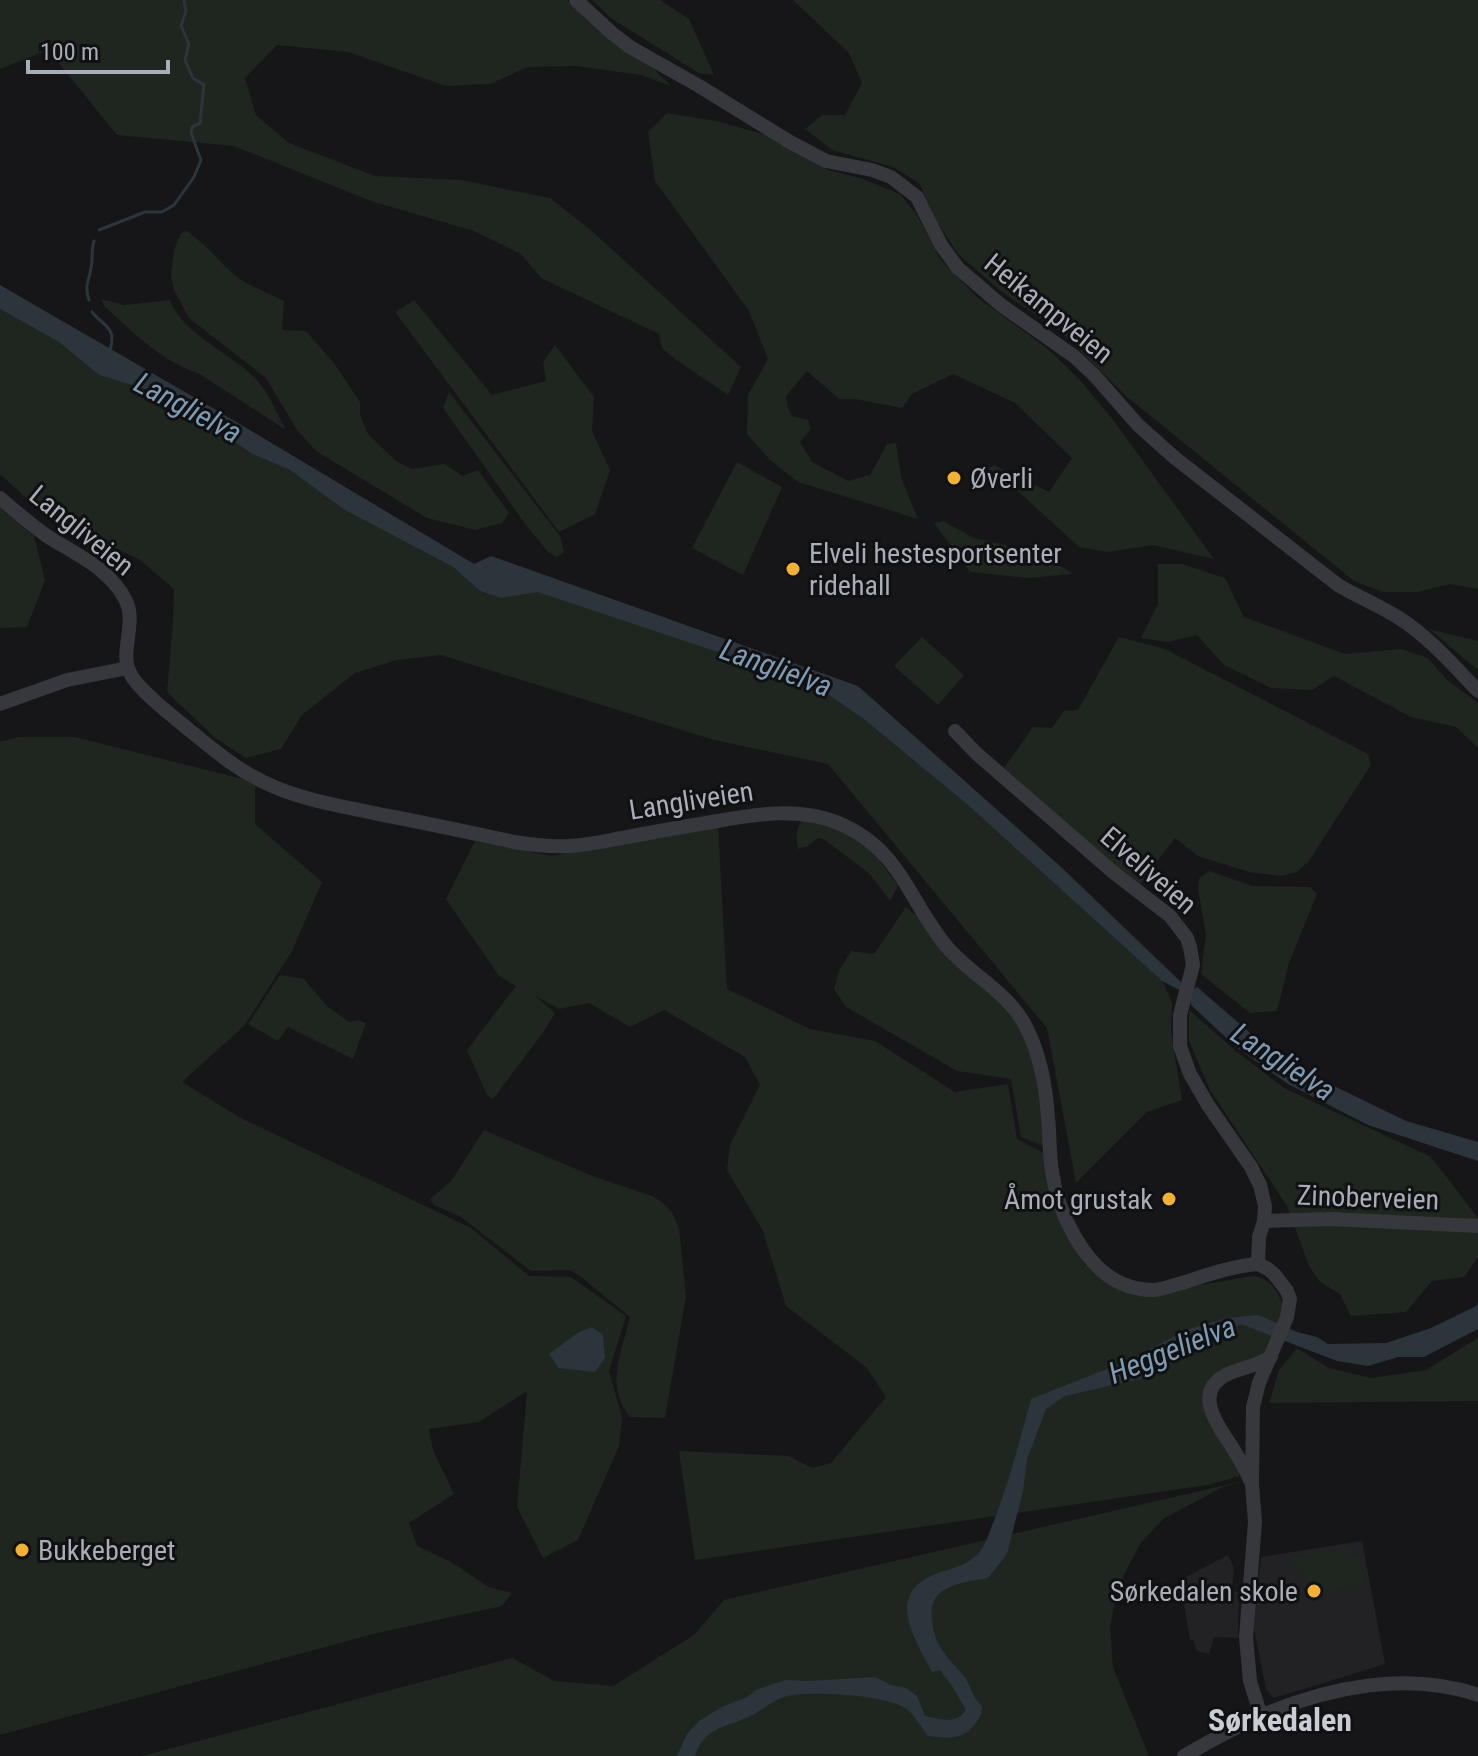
<svg xmlns="http://www.w3.org/2000/svg" width="1478" height="1756" viewBox="0 0 1478 1756" font-family="'Roboto Condensed',sans-serif">
	<style>
		.built { fill: #222225 }
		.green { fill: #1e261f }
		.water { fill: #2c353c }
		.lines { fill: none; stroke-linecap: round; stroke-linejoin: round }
		.stream { stroke: #2c353c; stroke-width: 3 }
		.minor { stroke: #37383d; stroke-width: 14 }
		.poi-dot { fill: #f2b134; stroke: #111113; stroke-width: 3 }
		.labels { text-anchor: middle; stroke-width: 6; stroke-linejoin: round; paint-order: stroke }
		.street-label { font-size: 28px; fill: #a8adb8; stroke: #111113 }
		.poi-label { font-size: 28px; fill: #a8adb8; stroke: #111113; text-anchor: start }
		.water-label { font-size: 30px; font-style: italic; fill: #7f9bb3; stroke: #111113 }
		.quarter-label { font-size: 32px; font-weight: bold; fill: #c9ccd4; stroke: #111113 }
	</style>
	<rect width="100%" height="100%" fill="#161618"/>
	<!-- built -->
	<g class="built">
		<path d="M1362,1541L1385,1664L1274,1698L1266,1689L1253,1624L1261,1557Z"/>
		<path d="M1228,1555L1234,1568L1232,1591L1239,1592L1238,1638L1214,1637L1209,1654L1197,1651L1193,1640H1190L1180,1580Z"/>
	</g>
	<!-- green -->
	<g class="green">
		<path d="M0,0H567L652,67L671,86L641,75L576,66L528,67L490,84L446,86L348,52L277,45L245,78L256,115L289,143L375,176L461,180L550,198L593,232L741,367L728,395L675,359L662,348L659,334L541,278L521,254L474,231L371,201L234,146L117,135L48,50L0,69Z"/>
		<path d="M592,0H660L689,19L714,75L699,73L612,19Z"/>
		<path d="M793,0H1478V589L1450,584L1417,592H1383L1354,581L1126,396L1060,331L1002,292L958,254L936,220L919,183L893,167L832,150L805,129L822,115H845L862,83L849,53Z"/>
		<path d="M667,113L716,121L770,136L828,170L860,178L900,194L917,215L941,260L977,297L1048,349L1079,379L1114,421L1214,559L1153,545L1108,552L1079,547L1020,493L987,470L994,465L1049,492L1072,458L1015,403L953,374L912,394L902,408L855,399H839L807,371L786,396L788,408L792,416L808,420L811,429L800,442L812,462L848,481L870,475L887,444L896,443L901,477L918,519L798,482L770,460L747,434L748,395L768,359L749,311L655,181L648,132Z"/>
		<path d="M186,231C206,243 219,263 238,278C252,287 269,293 284,301L282,330L306,331L334,363L360,402V415L368,434L396,461L412,469L444,464L463,476L478,470L509,513L502,523L475,530L427,518L316,451L297,430L266,378L189,318L174,290L171,276L174,250L181,233Z"/>
		<path d="M101,299L124,305L170,300C182,333 228,352 253,376C268,390 276,412 286,430L198,373C162,362 133,332 105,307Z"/>
		<path d="M414,300L492,395L546,381L543,362L555,345L594,397L592,431L610,470L595,514L559,532L395,312Z"/>
		<path d="M0,309L59,342L99,375L171,397L252,454L290,470L343,509L453,567L480,591L501,598L538,591L813,684L865,720L969,806L1162,981L1172,1002L1171,1032L1182,1100L1147,1112L1076,1183L1047,1028L828,764L714,740L441,655L397,660L355,673L302,715L281,749L246,758L214,737L167,692L173,622L174,589L139,559L49,519L0,474Z"/>
		<path d="M449,392L560,536L564,552L557,557L548,552L528,528L443,408Z"/>
		<path d="M737,462L782,487L743,575L692,548Z"/>
		<path d="M0,508L34,536L45,580L27,627L0,628Z"/>
		<path d="M943,521L974,538L1040,553L1073,574L1028,578L970,572L934,523Z"/>
		<path d="M1158,564H1182L1225,578L1244,617L1345,654L1401,649L1428,658L1446,679L1478,703V748L1456,727L1411,717L1334,676L1312,690L1271,688L1224,665L1197,635L1168,642L1141,638L1158,604Z"/>
		<path d="M1429,629L1478,641V670L1472,665Z"/>
		<path d="M922,637L964,675L938,705L894,666Z"/>
		<path d="M1119,637L1165,649L1368,754L1371,765L1309,861L1297,872L1281,876L1249,872L1198,856L1175,838L1140,884L1129,879L1004,768L1033,727L1052,728L1064,711L1078,710Z"/>
		<path d="M18,737H75L255,782V824L322,882L292,951L245,1025L182,1082L241,1118L471,1228L529,1276L571,1277L626,1316L609,1371L622,1417L619,1446L578,1540L543,1558L517,1507L527,1391L479,1422L429,1429L433,1450L454,1494L409,1523L417,1546L451,1562L489,1587L512,1593L502,1606L377,1633L0,1735V742Z"/>
		<path d="M804,819L852,835L874,853L898,886L890,901L870,874L825,840L818,838L808,846L798,849C796,838 795,827 804,819Z"/>
		<path d="M718,826L727,989L810,1029L875,1041L955,1092L1008,1084L1017,1139L1044,1153L1053,1203L1084,1264L1136,1296L1253,1276C1272,1279 1277,1291 1284,1307L1264,1353C1246,1370 1221,1357 1206,1387L1240,1476L1207,1485L695,1560L679,1451L789,1456L812,1468L831,1463L886,1397L867,1368L786,1306L763,1231L727,1170L730,1145L760,1085L745,1057L664,1010L630,1027L589,1003L559,1009L534,995L555,1013L545,1030L493,1099L487,1095L467,1050L516,986L499,976L446,899L475,841L551,856Z"/>
		<path d="M1209,871L1253,886L1310,887L1317,894L1289,963L1277,1011L1250,1013L1201,974L1206,935L1198,889L1199,879Z"/>
		<path d="M906,907L925,923L1014,1015L1028,1042L1038,1077L1045,1147L1021,1137L1011,1079L957,1071L846,1007L834,989L839,971L851,951L874,954Z"/>
		<path d="M280,975L304,979L327,1006L349,1022L358,1020L366,1023L353,1059L288,1027L278,1041L248,1024Z"/>
		<path d="M1189,1010L1236,1051L1284,1088L1431,1157L1478,1218V1257L1464,1277L1432,1281L1406,1312L1351,1316L1340,1294L1320,1282L1309,1266L1287,1206L1210,1090L1189,1041Z"/>
		<path d="M484,1130L595,1177L652,1196L662,1202L672,1212L679,1228L686,1296L665,1418L630,1417C604,1385 622,1352 630,1317L580,1276L570,1270L531,1271L461,1217L434,1205L430,1199L451,1181Z"/>
		<path d="M1478,1338V1401L1269,1403L1279,1370L1297,1348L1329,1368L1371,1378L1426,1370Z"/>
		<path d="M1244,1481L1223,1487L1163,1519L1140,1544L1118,1587L1110,1626L1113,1667L1149,1756H142L512,1658L555,1681L613,1686L694,1635L724,1600Z"/>
		<path d="M1351,1545L1354,1552L1349,1554L1348,1557L1360,1555L1366,1583L1307,1596L1301,1568H1294L1292,1557L1329,1549L1335,1551L1339,1547Z"/>
	</g>
	<!-- water -->
	<g class="water">
		<path d="M0,285L223,414L474,564L491,556L858,686L1060,866L1182,983L1193,990L1197,987L1263,1044L1297,1068L1406,1121L1478,1142V1161L1368,1125L1288,1084L1236,1047L1191,1005V999L1181,991L1162,981L969,806L865,720L813,684L538,592L501,598L480,591L453,567L343,509L290,470L252,454L171,397L99,375L59,342L0,309Z"/>
		<path d="M1478,1303V1329L1424,1357H1398L1368,1366L1337,1361L1241,1324L1148,1377L1065,1396L1046,1409L1027,1459L1023,1491L1007,1554L988,1578C973,1581 953,1582 940,1593C931,1601 931,1610 932,1621C935,1647 947,1656 963,1675C972,1686 971,1697 982,1706C982,1714 980,1718 975,1724C963,1741 946,1738 928,1736C921,1727 914,1714 905,1708C886,1695 806,1690 784,1697C771,1701 759,1713 746,1718C722,1728 704,1729 695,1756H677L687,1734L700,1720L724,1706L747,1697L756,1690L785,1680L808,1681L875,1677L891,1685L906,1688L917,1696L925,1716C941,1719 956,1725 966,1710L952,1686L940,1670L932,1672C915,1640 884,1593 936,1574C954,1567 972,1565 983,1547C988,1539 991,1527 995,1518C1010,1480 1020,1439 1031,1399L1132,1359L1186,1330L1227,1318L1258,1315L1297,1332L1317,1337L1328,1344L1386,1343L1431,1328L1476,1306Z"/>
		<path d="M592,1327L603,1335L605,1358L595,1372L559,1368L549,1354L579,1332Z"/>
	</g>
	<g class="lines">
		<!-- stream -->
		<g class="stream">
			<path d="M99,230L145,212H162L174,205L194,177L201,160L191,133L192,127L200,123L204,85L193,78L185,60L189,44L181,26L186,11L184,0"/>
			<path d="M89,300C84,285 89,282 91,268C93,258 91,250 94,241"/>
			<path d="M92,312C104,327 117,327 110,350"/>
		</g>
		<!-- minor -->
		<g class="minor">
			<path d="M576,0L613,34L630,47L699,86L790,142L826,161L872,170L891,177L917,197L941,245L958,268L1001,305L1075,357L1095,376L1138,425L1175,458L1338,585C1358,597 1380,606 1399,618C1429,637 1454,666 1478,691"/>
			<path d="M0,498C15,511 30,524 47,536C75,554 111,569 126,601C137,623 119,652 130,673C138,689 167,712 182,724C211,748 241,774 277,788C311,802 348,807 383,815C427,823 471,833 514,842C532,845 550,847 569,846C587,845 605,841 622,838C652,832 682,827 712,822C755,814 801,806 843,825C901,851 910,903 947,947C972,976 1010,993 1027,1029C1040,1055 1046,1087 1048,1117C1050,1135 1049,1153 1052,1171C1057,1211 1084,1268 1123,1284C1132,1288 1143,1290 1153,1290C1162,1290 1173,1285 1182,1283C1207,1275 1232,1266 1258,1264"/>
			<path d="M0,704L67,680L128,668"/>
			<path d="M955,731L976,753L1113,872L1170,916L1187,938L1190,947L1193,965L1180,1015V1046L1190,1074L1208,1105L1251,1167L1260,1185L1265,1206L1264,1221L1259,1237L1258,1264"/>
			<path d="M1264,1221L1331,1219L1478,1226"/>
			<path d="M1258,1264L1268,1269L1275,1275L1287,1291L1290,1299L1287,1317L1259,1383L1253,1407L1252,1484L1255,1522L1246,1637L1250,1681L1261,1716"/>
			<path d="M1250,1480C1245,1468 1239,1458 1232,1447C1219,1427 1193,1394 1224,1376C1240,1367 1254,1368 1271,1357"/>
			<path d="M1184,1756C1209,1742 1234,1727 1261,1716C1327,1687 1408,1671 1478,1695"/>
		</g>
	</g>
	<!-- markers -->
	<g class="poi-dot">
		<circle cx="954" cy="478" r="8"/>
		<circle cx="793" cy="569" r="8"/>
		<circle cx="1169" cy="1199" r="8"/>
		<circle cx="22" cy="1550" r="8"/>
		<circle cx="1314" cy="1591" r="8"/>
	</g>
	<g class="labels">
		<!-- street labels -->
		<g class="street-label">
			<text transform="translate(1049 308) rotate(39)" y="10">Heikampveien</text>
			<text transform="translate(82 530) rotate(39)" y="10">Langliveien</text>
			<text transform="translate(691 800) rotate(-9)" y="10">Langliveien</text>
			<text transform="translate(1149 870) rotate(41)" y="10">Elveliveien</text>
			<text transform="translate(1368 1197) rotate(2)" y="10">Zinoberveien</text>
		</g>
		<!-- poi labels -->
		<g class="poi-label">
			<text x="970" y="488">Øverli</text>
			<text x="809" y="563">Elveli hestesportsenter<tspan x="809" dy="32">ridehall</tspan></text>
			<text x="1153" y="1209" text-anchor="end">Åmot grustak</text>
			<text x="38" y="1560">Bukkeberget</text>
			<text x="1298" y="1601" text-anchor="end">Sørkedalen skole</text>
		</g>
		<!-- water labels -->
		<g class="water-label">
			<text transform="translate(188 408) rotate(28)" y="10">Langlielva</text>
			<text transform="translate(776 668) rotate(20)" y="10">Langlielva</text>
			<text transform="translate(1283 1062) rotate(33)" y="10">Langlielva</text>
			<text transform="translate(1172 1350) rotate(-22)" y="10">Heggelielva</text>
		</g>
		<!-- quarter labels -->
		<g class="quarter-label">
			<text x="1280" y="1731">Sørkedalen</text>
		</g>
	</g>
	<!-- scale -->
	<path d="M28 60v12h140v-12" fill="none" stroke="#a8adb8" stroke-width="4"/>
	<text x="40" y="60" font-size="24" fill="#a8adb8" stroke="#111113" stroke-width="6" paint-order="stroke">100 m</text>
</svg>
